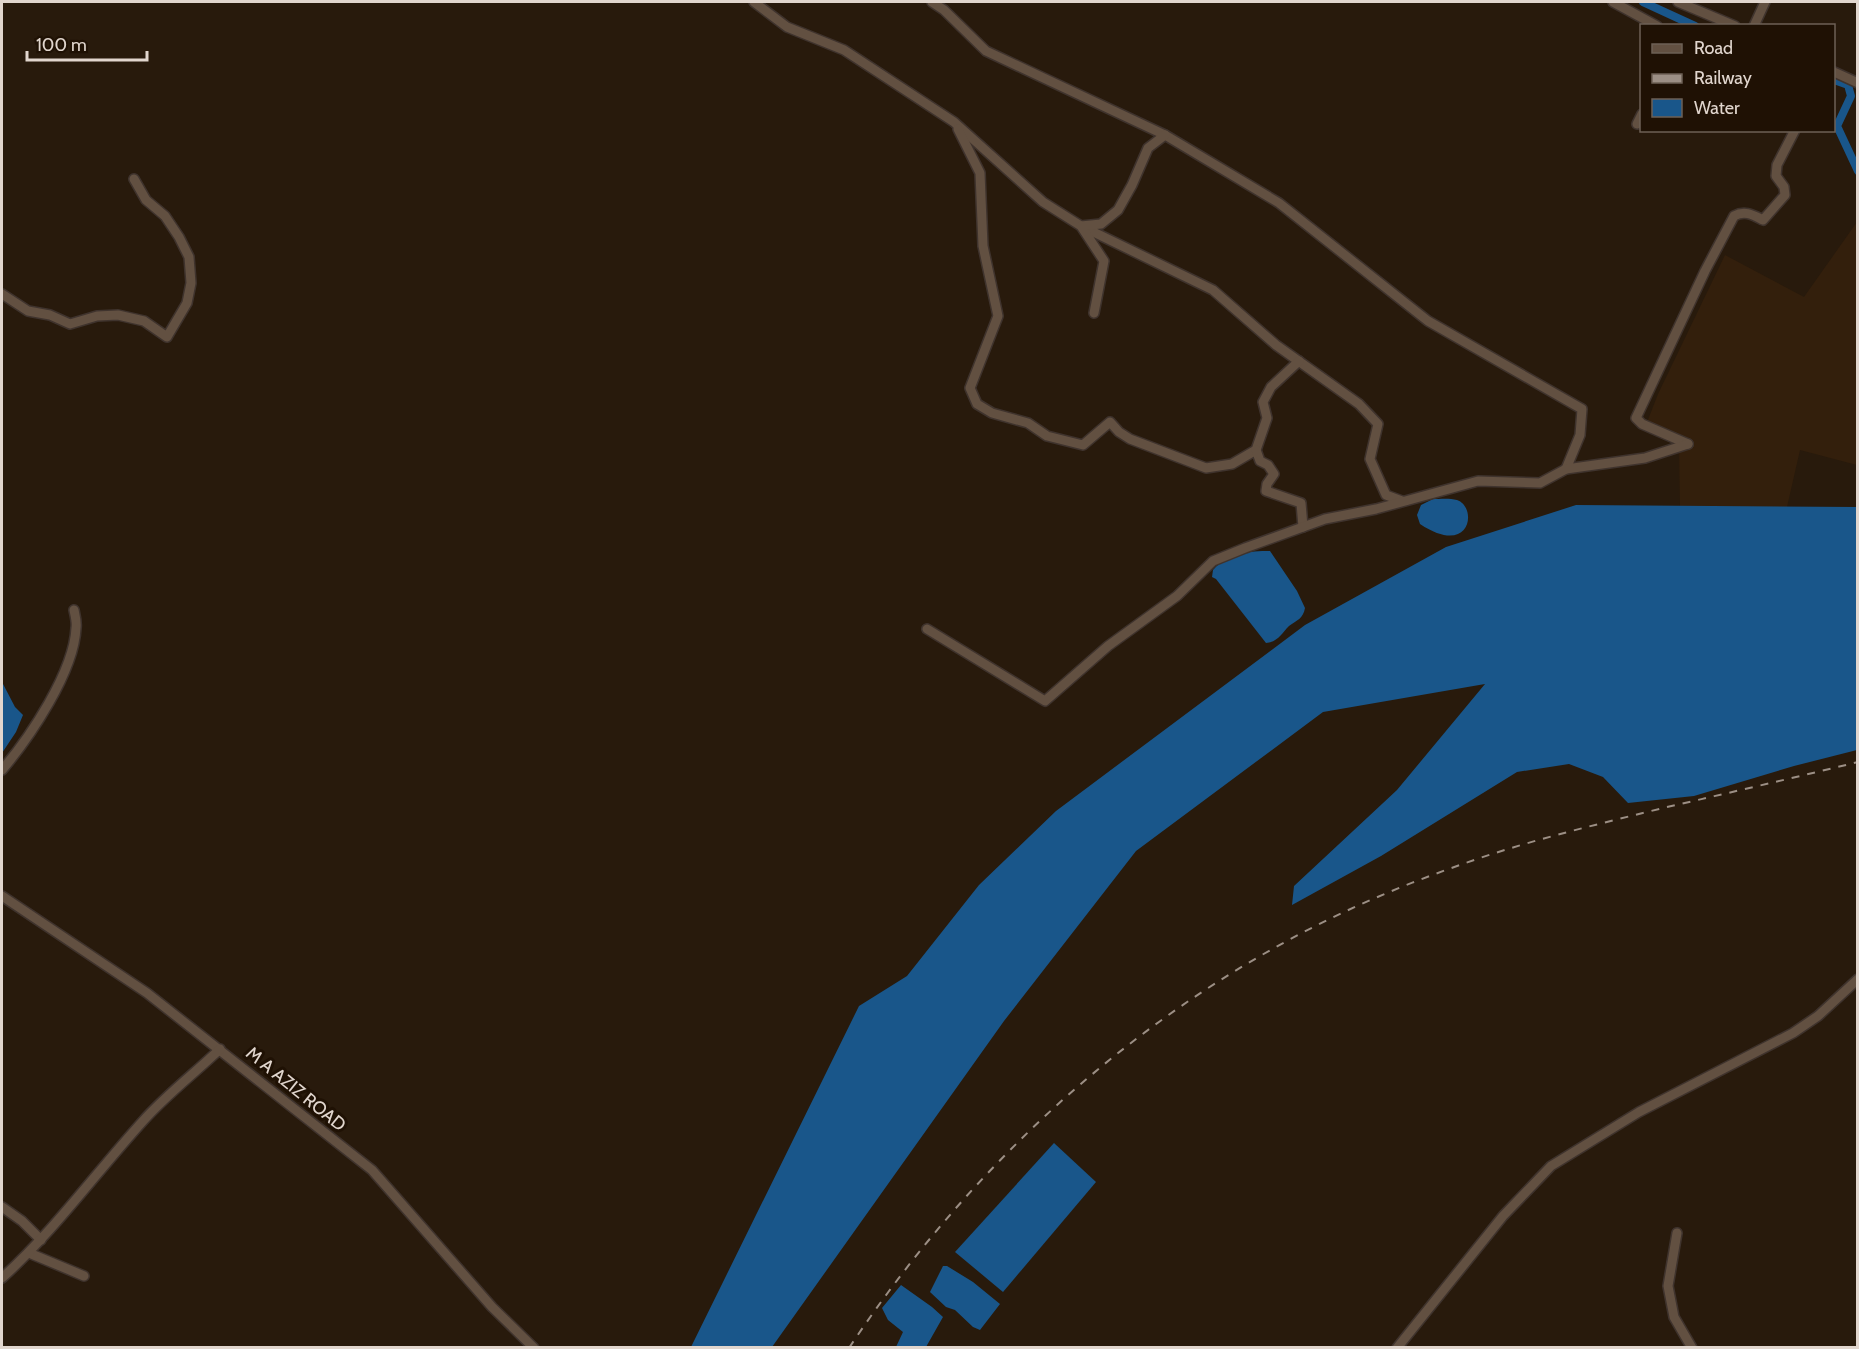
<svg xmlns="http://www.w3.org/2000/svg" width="1859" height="1349" viewBox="0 0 1859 1349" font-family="Cabin,sans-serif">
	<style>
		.built { fill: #331f0c }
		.water { fill: #19568a }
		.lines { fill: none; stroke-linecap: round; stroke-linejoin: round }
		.canal { stroke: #19568a; stroke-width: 8 }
		.street-casing { stroke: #3f332d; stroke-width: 12 }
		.street { stroke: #625041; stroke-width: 9 }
		.rail { stroke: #9c8f85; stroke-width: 2; stroke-dasharray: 8 8; stroke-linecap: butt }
		.labels { text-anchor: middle; stroke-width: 6; stroke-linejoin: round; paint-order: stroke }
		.street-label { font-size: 18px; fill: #e1d6ce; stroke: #1f1104 }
	</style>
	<rect width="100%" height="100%" fill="#281a0c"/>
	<!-- built -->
	<path class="built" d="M1857,222V465L1800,450L1787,507H1680L1679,444L1646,425L1658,394L1725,255L1804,297Z"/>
	<!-- water -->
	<g class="water">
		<path d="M1433,499C1440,499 1450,498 1457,500C1478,507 1471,558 1420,524L1417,515L1421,505Z"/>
		<path d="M1576,505L1857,507V750L1794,766L1694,796L1628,803L1603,777L1569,764L1517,772L1381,856L1292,905L1294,886L1397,790L1485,684L1323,712L1136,851L1004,1021L772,1347H691L859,1006L907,976L979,885L1056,811L1305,625L1446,547Z"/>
		<path d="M1270,551L1297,591L1305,608C1303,619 1297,620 1289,626C1282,633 1278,642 1266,643L1216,579L1212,577L1213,570C1228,553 1249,551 1270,551Z"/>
		<path d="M2,682L15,707L23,715L16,732L2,753Z"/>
		<path d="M1054,1143L1096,1182L1003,1292L955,1252Z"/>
		<path d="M943,1266H947L973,1282L1000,1304L980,1330L973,1327L955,1310L946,1307L930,1292Z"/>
		<path d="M901,1285L932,1307L943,1317L926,1347H896L903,1332L888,1320L882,1308Z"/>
	</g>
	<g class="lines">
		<!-- canal -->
		<g class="canal">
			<path d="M1643,2L1695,26"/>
			<path d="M1834,80L1848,85L1851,96L1837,126L1858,171"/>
		</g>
		<defs>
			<g id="street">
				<path d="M754,2L787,27L844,50L954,122L1043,202L1081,226L1213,290L1276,345L1359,404L1378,424L1370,459L1386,495L1402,501"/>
				<path d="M932,2L944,10L986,51L1165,135L1279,203L1428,321L1582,409L1580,435L1566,469"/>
				<path d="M1613,2L1657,26"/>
				<path d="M1678,2L1735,26"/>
				<path d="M1754,26L1765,2"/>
				<path d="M1834,72L1858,83"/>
				<path d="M1637,124L1642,114"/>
				<path d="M958,129L980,173L983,246L998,316L970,388L977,404L992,413L1028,423L1047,436L1083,445L1110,422L1119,432L1130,439L1206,468L1232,464L1256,450L1267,418L1263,402L1271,387L1299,361"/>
				<path d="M2,294L28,311L50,315L70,324L97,316L118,315L144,321L167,337L187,303L191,283L189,257L179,237L165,216L146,200L134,179"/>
				<path d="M1094,313L1104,261L1081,226L1101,224L1118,210L1132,185L1148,148L1165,135"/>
				<path d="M1688,444L1642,424L1636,418L1705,271L1734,216C1745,210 1753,215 1763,220L1785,195L1784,187L1776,176L1777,165L1795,130"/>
				<path d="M1256,450L1260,461L1268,465L1274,474L1267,484L1266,491L1301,503L1303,527"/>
				<path d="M927,629L1045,701L1108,646L1177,596L1213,561L1245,548L1325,519L1376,509L1478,481L1540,483L1566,469L1645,458L1688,444"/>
				<path d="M2,770C30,737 74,672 76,628C77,622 75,615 74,610"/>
				<path d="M2,896L147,993L372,1170L492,1307L534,1348"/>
				<path d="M2,1207L22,1221L41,1240"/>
				<path d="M1677,1233L1668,1286L1674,1317L1692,1348"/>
				<path d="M29,1253L84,1276"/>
				<path d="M2,1278C54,1231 95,1174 143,1121C166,1095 195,1073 220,1049"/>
				<path d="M1397,1348L1503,1216L1551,1166L1639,1112L1793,1033L1818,1016L1858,979"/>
			</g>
		</defs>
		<!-- street casing -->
		<use href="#street" class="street-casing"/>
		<!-- street -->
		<use href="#street" class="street"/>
		<!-- rail -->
		<path class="rail" d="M849,1348C972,1163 1141,1008 1342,913C1380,895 1420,879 1460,865C1526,841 1595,825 1663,808C1728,793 1793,778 1858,762"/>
	</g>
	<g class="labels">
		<!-- street labels -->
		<g class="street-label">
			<text transform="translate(296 1089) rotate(39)" y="6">M A AZIZ ROAD</text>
		</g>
	</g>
	<!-- border -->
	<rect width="1859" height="1349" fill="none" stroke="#e1d6ce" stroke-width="6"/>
	<!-- legend -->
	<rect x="1640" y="24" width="195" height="108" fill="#1f1104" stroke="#6d6055" stroke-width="1.5"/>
	<rect x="1652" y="44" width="30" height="9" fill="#625041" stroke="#6d6055" stroke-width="1.5"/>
	<text x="1694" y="54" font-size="18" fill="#e1d6ce">Road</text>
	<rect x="1652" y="74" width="30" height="9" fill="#9c8f85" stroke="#6d6055" stroke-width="1.5"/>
	<text x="1694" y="84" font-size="18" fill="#e1d6ce">Railway</text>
	<rect x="1652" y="99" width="30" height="18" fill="#19568a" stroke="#6d6055" stroke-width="1.5"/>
	<text x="1694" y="114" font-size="18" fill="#e1d6ce">Water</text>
	<!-- scale -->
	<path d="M27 51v9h120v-9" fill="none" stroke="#e1d6ce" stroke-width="3"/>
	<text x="36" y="51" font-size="18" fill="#e1d6ce" stroke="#1f1104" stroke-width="4.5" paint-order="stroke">100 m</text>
</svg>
